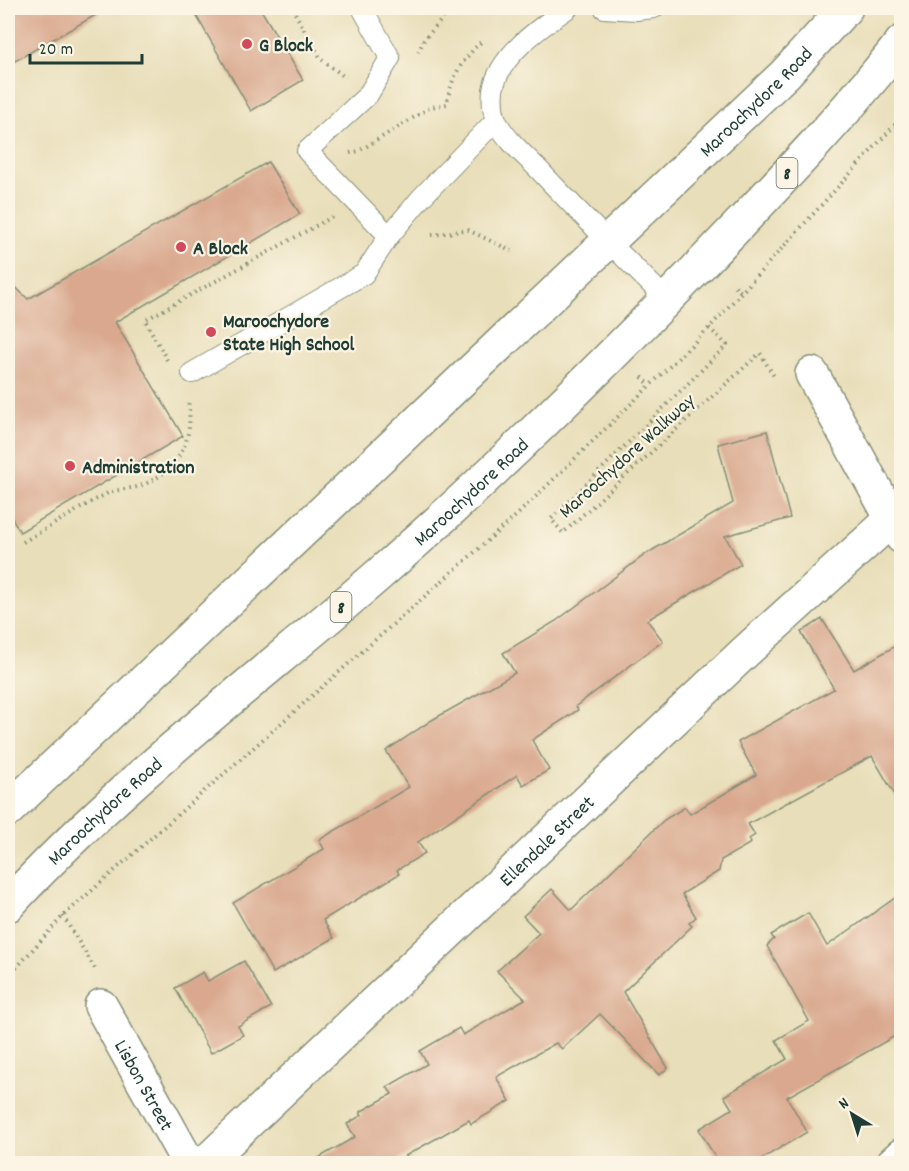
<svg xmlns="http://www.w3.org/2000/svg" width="909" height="1171" viewBox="0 0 909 1171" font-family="Dekko,sans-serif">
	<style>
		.building { fill: #d9a88e }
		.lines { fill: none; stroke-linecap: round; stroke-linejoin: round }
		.lane-casing { stroke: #848e76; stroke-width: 22 }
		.street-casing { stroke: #848e76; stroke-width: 36 }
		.primary-casing { stroke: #848e76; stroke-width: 36 }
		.path { stroke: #848e76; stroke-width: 4; stroke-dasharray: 1.5 4.5; stroke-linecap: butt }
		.lane { stroke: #fff; stroke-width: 20 }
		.street { stroke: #fff; stroke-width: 33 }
		.primary { stroke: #fff; stroke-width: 33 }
		.poi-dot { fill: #d1495b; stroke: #fcf5e5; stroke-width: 2 }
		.labels { text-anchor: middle; stroke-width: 4.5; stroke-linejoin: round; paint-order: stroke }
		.shield { fill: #fcf5e5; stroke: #617469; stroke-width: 1.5 }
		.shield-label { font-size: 18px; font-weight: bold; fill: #1f3d34 }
		.poi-label { font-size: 20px; font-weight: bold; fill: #1f3d34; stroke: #fcf5e5; text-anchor: start }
		.street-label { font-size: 20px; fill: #1f3d34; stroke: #fcf5e5 }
	</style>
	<rect width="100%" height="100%" fill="#fcf5e5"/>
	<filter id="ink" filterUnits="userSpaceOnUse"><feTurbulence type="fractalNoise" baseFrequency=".0167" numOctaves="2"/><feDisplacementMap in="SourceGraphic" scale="12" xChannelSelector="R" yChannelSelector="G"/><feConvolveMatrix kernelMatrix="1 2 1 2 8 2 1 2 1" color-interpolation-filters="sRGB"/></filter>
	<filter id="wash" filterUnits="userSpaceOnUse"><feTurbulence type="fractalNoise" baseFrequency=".008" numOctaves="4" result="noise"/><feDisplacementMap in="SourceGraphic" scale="24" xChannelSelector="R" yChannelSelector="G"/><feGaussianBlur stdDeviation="1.35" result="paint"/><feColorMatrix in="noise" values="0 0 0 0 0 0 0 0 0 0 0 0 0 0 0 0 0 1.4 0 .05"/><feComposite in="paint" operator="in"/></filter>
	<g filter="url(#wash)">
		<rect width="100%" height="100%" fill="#e8deb9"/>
		<g id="blocks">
			<!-- building -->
			<g class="building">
				<path d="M8,8H108L8,65Z"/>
				<path d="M192,8H260L303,80L251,111Z"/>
				<path d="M268,162L300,214L115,322L183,436L20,532L8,511V280L28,299Z"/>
				<path d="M767,431L790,518L725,536L741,564L647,620L663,641L576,706L578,710L532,740L549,770L523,785L517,775L418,842L425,853L397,870L399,874L323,920L334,938L273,973L233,903L324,849L319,840L409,787L386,751L432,720L515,673L503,653L556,621L646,554L733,503L718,444Z"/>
				<path d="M822,619L854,670L902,642V807L872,756L748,824L755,835L749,839L751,843L721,860L719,871L682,894L696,917L689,923L692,926L623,992L668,1068L659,1075L600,1014L562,1049L556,1043L496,1077L510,1101L471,1124L469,1120L462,1124L391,1164H308L355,1137L347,1124L362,1115L360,1112L392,1094L387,1087L427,1064L420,1051L459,1028L463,1035L525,999L497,971L539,933L523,916L552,889L571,910L664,820L685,807L690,814L756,775L738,742L834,689L801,632Z"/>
				<path d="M902,893V1032L787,1097L807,1132L753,1164H719L699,1129L732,1109L724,1096L787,1059L776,1040L809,1021L767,946L774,939L771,935L808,913L827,946Z"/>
				<path d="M244,961L271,1007L238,1026L243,1035L211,1053L175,988L203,972L208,981Z"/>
			</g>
		</g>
	</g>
	<g filter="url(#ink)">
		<use href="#blocks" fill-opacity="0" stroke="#848e76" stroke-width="1.5"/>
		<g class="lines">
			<defs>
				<g id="lane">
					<path d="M362,8L390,58L368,95L307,151L389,236"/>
					<path d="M568,8C541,27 499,55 493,90C492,100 493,113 497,122C507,141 527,157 542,173C583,217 625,258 667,300"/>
					<path d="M604,8L636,10L654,8"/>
					<path d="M192,373L364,274L389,236L421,198L496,120"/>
				</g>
				<g id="street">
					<path d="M812,374L902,537"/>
					<path id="s1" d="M101,1006L189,1164"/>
					<path id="s2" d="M204,1164L745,652L891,520"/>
					<path d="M892,1164L902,1155"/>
				</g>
				<g id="primary">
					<path id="s3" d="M8,810L785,74L846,8"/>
					<path id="s4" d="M8,905C119,784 251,685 376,577C492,476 602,367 709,256C775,187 843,117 902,42"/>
				</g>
			</defs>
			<!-- lane casing -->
			<use href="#lane" class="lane-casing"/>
			<!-- street casing -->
			<use href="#street" class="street-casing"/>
			<!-- primary casing -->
			<use href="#primary" class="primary-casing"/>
			<!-- path -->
			<g class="path">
				<path d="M292,8L321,59L346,78"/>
				<path d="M418,52L424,40L448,12"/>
				<path d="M350,153L359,151L431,107L447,104C451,77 462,60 482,41"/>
				<path d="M432,235L468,230L512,251"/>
				<path d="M735,286L742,293"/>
				<path d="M709,328L727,345L551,519L563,533L760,353L775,378"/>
				<path d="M167,360L145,320L332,217"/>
				<path d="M642,377L650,385"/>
				<path d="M23,542C52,526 79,508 108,493C118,489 130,489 140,486C177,472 195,441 188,402"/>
				<path d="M63,916L97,972"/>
				<path d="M8,977L63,916L519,513L709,328L902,117"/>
			</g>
			<!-- lane -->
			<use href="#lane" class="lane"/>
			<!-- street -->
			<use href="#street" class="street"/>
			<!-- primary -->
			<use href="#primary" class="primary"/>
		</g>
	</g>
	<!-- markers -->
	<g class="poi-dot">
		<circle cx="247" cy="44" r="6"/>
		<circle cx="181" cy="247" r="6"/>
		<circle cx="211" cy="332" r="6"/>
		<circle cx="70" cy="466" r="6"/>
	</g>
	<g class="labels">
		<!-- shield labels -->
		<g class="shield">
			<rect x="776.5" y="158" width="21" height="30" rx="4.5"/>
			<rect x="330.5" y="592" width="21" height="30" rx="4.5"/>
		</g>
		<g class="shield-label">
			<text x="787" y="179">8</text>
			<text x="341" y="613">8</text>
		</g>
		<!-- poi labels -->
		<g class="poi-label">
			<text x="259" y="51">G Block</text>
			<text x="193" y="254">A Block</text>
			<text x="223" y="327">Maroochydore<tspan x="223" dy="23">State High School</tspan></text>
			<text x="82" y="473">Administration</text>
		</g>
		<!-- street labels -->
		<g class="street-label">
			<text dy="7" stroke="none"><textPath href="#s3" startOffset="1030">Maroochydore Road</textPath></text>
			<text transform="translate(626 455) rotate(-42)" y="7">Maroochydore Walkway</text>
			<text dy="7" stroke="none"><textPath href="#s4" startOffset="621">Maroochydore Road</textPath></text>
			<text dy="7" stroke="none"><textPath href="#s4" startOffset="135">Maroochydore Road</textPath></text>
			<text dy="7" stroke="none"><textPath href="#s2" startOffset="471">Ellendale Street</textPath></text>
			<text dy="7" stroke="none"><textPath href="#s1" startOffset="90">Lisbon Street</textPath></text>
		</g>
	</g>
	<!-- margin -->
	<rect width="909" height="1171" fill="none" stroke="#fcf5e5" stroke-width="30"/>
	<!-- north arrow -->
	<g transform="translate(852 1114) rotate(322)" stroke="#fcf5e5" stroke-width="4.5" paint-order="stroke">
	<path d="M0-4.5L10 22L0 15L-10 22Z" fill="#1f3d34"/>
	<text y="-9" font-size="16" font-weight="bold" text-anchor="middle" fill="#1f3d34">N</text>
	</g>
	<!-- scale -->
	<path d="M30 54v9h112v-9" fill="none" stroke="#1f3d34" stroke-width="3"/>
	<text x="39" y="54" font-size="18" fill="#1f3d34" stroke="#fcf5e5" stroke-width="4.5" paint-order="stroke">20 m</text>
</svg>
